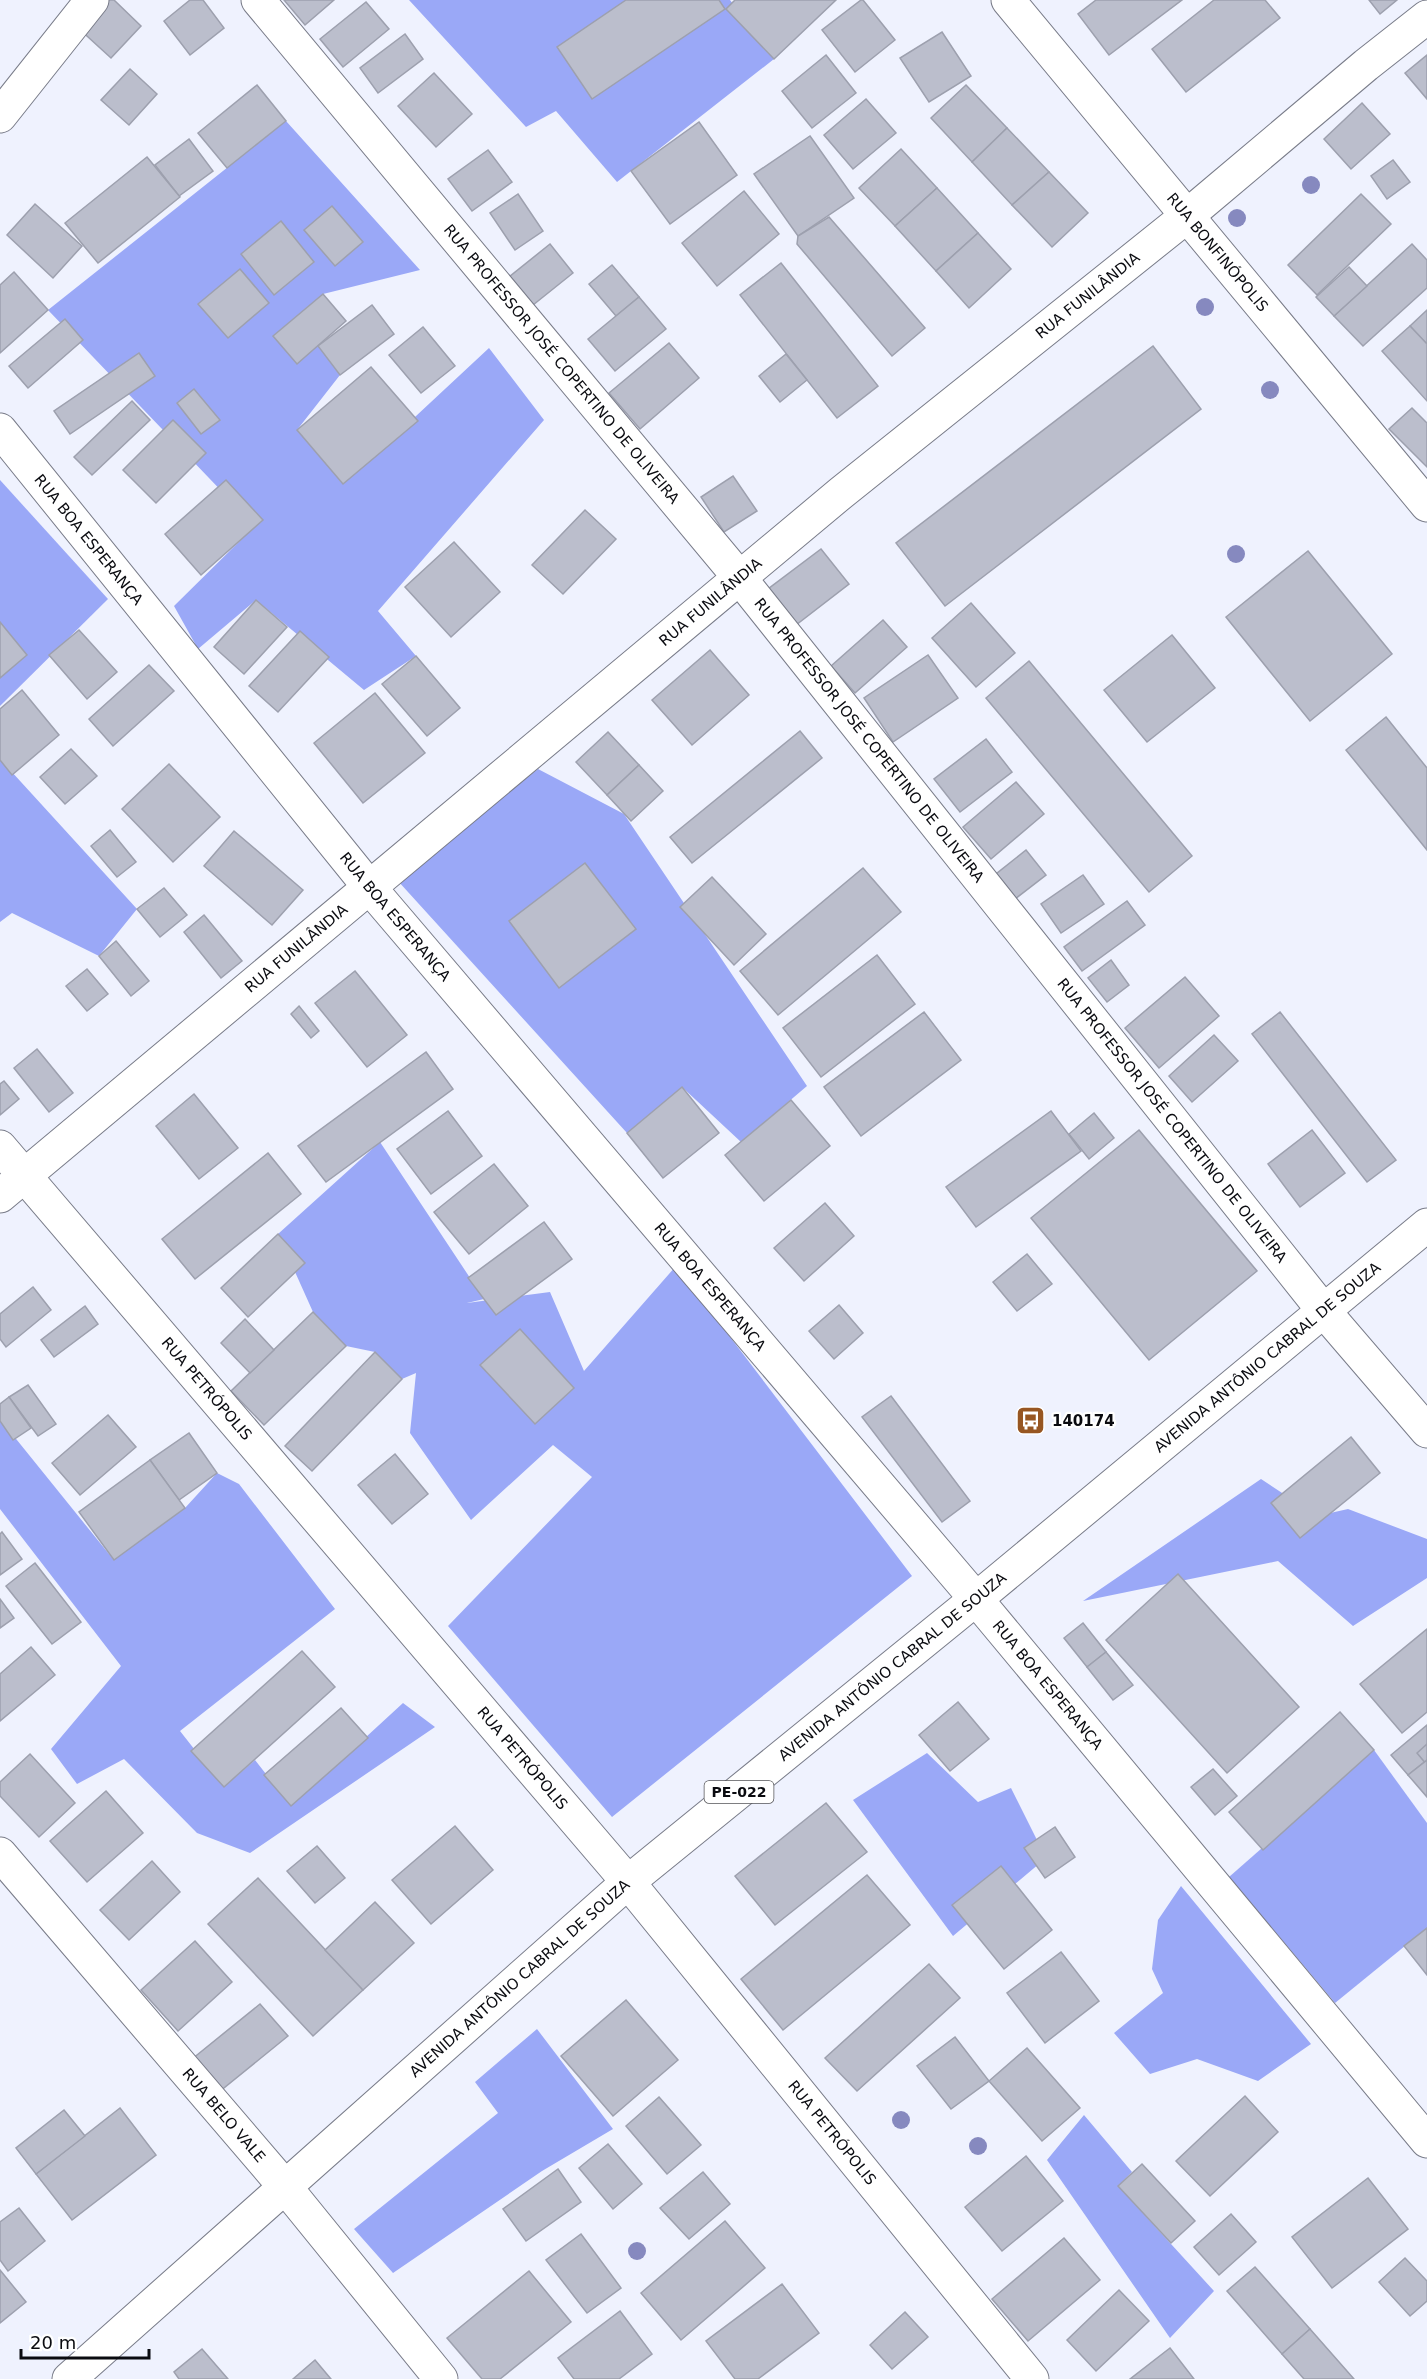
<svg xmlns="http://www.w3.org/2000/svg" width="1427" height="2379" viewBox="0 0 1427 2379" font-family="'DejaVu Sans',sans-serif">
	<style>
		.forest { fill: #9aa8f7 }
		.building { fill: #bbbecc; stroke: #9da0ae; stroke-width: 1.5 }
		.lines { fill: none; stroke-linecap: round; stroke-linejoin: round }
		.minor-casing { stroke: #797c89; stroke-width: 35 }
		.primary-casing { stroke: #797c89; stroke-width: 35 }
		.minor { stroke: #fff; stroke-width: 33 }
		.primary { stroke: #fff; stroke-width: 33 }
		.tree { fill: #8689bf }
		.labels { text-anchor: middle; stroke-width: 4.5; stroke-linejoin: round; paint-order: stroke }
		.shield { fill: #fff; stroke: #545458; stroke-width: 1.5 }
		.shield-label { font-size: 14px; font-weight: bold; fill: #0a0b10 }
		.street-label { font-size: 15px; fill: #0a0b10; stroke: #fff }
		.poi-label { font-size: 15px; font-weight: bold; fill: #0a0b10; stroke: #fff; text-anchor: start }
	</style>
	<rect width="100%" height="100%" fill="#eff2fe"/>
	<!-- forest -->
	<g class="forest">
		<path d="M409,0H730L774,59L617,182L556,111L526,127Z"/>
		<path d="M286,121L420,270L323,294L273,336L318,346L340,375L297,430L343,484L489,348L544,420L378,611L416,656L364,690L256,600L198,649L174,606L255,526L48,310Z"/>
		<path d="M0,480L108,599L0,706Z"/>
		<path d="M0,759L137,909L99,956L12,913L0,922Z"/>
		<path d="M538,769L624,814L807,1086L741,1142L682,1087L627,1133L398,881Z"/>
		<path d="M380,1142L484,1299L467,1303L550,1292L584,1371L676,1266L912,1576L612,1817L448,1626L592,1477L553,1445L471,1520L410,1433L416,1373L402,1379L375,1352L346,1346L313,1312L278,1234Z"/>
		<path d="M0,1419L113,1559L185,1508L217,1473L239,1484L335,1609L180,1731L224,1787L255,1760L291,1806L403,1703L435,1727L250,1853L197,1833L124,1759L77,1784L51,1749L121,1666L0,1509Z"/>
		<path d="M1261,1479L1317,1516L1348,1509L1427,1539V1578L1353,1626L1278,1561L1083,1601Z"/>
		<path d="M1374,1750L1427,1823V1928L1335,2003L1229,1877Z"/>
		<path d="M927,1753L978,1802L1011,1788L1046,1858L953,1936L853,1800Z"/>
		<path d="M1181,1886L1311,2044L1258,2081L1197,2059L1150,2074L1114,2033L1163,1993L1152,1969L1158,1920Z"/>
		<path d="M537,2029L613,2129L542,2171L393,2273L354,2229L498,2113L475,2082Z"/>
		<path d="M1084,2115L1132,2172L1118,2186L1214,2291L1170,2338L1047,2160Z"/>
	</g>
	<!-- building -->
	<g class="building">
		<path d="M101,0H114L141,26L111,58L76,26Z"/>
		<path d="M190,0H203L224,28L190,55L164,21Z"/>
		<path d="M284,0H334L305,25Z"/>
		<path d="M626,0H719L725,9L592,99L557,47Z"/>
		<path d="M735,0H836L774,59L726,9Z"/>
		<path d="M861,0H863L895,40L855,72L822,30Z"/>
		<path d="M1096,0H1182L1109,55L1078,14Z"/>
		<path d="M1214,0H1265L1280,18L1186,92L1152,49Z"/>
		<path d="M1369,0H1397L1380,14Z"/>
		<path d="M366,2L389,29L343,67L320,39Z"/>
		<path d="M942,32L971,76L929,102L900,58Z"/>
		<path d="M405,34L423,59L378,93L360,68Z"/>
		<path d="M826,55L856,93L812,128L782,91Z"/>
		<path d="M1427,55V99L1405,73Z"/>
		<path d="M130,69L157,94L129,125L101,100Z"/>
		<path d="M434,73L472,114L436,147L398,106Z"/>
		<path d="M257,85L286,121L227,168L198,133Z"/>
		<path d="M966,85L1007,128L972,162L931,118Z"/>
		<path d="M866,99L896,133L853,169L824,135Z"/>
		<path d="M1362,103L1390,134L1351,169L1324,139Z"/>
		<path d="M699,122L737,175L670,224L631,171Z"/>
		<path d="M1007,128L1049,172L1012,205L972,162Z"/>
		<path d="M810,136L854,198L798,236L754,174Z"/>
		<path d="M189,139L213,171L179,196L155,165Z"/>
		<path d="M901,149L937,188L895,226L859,188Z"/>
		<path d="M488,150L512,182L472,211L448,179Z"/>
		<path d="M147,157L180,197L98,263L65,223Z"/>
		<path d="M1393,160L1410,182L1387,199L1371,176Z"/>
		<path d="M1049,172L1088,213L1052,247L1012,205Z"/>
		<path d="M937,188L978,233L936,271L895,226Z"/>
		<path d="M744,191L779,234L717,286L682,243Z"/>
		<path d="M518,194L543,231L515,250L490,213Z"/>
		<path d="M1361,194L1391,224L1317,295L1288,265Z"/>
		<path d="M35,204L82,246L53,278L7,235Z"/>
		<path d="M332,206L363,242L335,266L304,230Z"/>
		<path d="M829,217L925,328L892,356L797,244L798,236Z"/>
		<path d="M281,221L314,262L274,295L241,254Z"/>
		<path d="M978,233L1011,269L969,308L936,271Z"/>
		<path d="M550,244L573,273L533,305L509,277Z"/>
		<path d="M1412,244L1427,260V288L1363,346L1334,316Z"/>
		<path d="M781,263L878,386L837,418L740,295Z"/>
		<path d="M612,265L639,297L616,316L589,284Z"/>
		<path d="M1349,267L1367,286L1334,316L1316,297Z"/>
		<path d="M240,269L269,303L228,338L198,304Z"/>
		<path d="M14,272L48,310L0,353V285Z"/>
		<path d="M323,294L346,321L297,364L273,336Z"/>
		<path d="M639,297L666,329L615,371L588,339Z"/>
		<path d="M372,305L394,334L340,375L318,346Z"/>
		<path d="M1427,310V344L1410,326Z"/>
		<path d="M65,319L83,340L28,388L9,366Z"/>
		<path d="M1410,326L1427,344V401L1382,351Z"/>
		<path d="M423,327L455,366L421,393L389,355Z"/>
		<path d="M669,343L699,378L640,429L609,393Z"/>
		<path d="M1153,346L1201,409L945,606L896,543Z"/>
		<path d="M139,353L155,376L70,434L54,411Z"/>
		<path d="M786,354L807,380L780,402L759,376Z"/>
		<path d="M371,367L418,421L343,484L297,430Z"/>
		<path d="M194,389L220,420L201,434L177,403Z"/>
		<path d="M132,401L150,420L92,475L74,457Z"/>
		<path d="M1412,408L1427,423V467L1389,429Z"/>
		<path d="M173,420L206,453L156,503L123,470Z"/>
		<path d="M733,476L757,511L724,532L701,497Z"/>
		<path d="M226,480L263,520L201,575L165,534Z"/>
		<path d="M585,510L616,539L563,594L532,565Z"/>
		<path d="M454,542L500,592L451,637L405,587Z"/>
		<path d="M821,549L849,584L796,625L768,589Z"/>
		<path d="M1308,551L1392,654L1310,721L1226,617Z"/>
		<path d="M256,600L287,627L244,674L214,647Z"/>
		<path d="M971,603L1015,653L976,687L932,638Z"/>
		<path d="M883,620L907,647L855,693L831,666Z"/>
		<path d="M0,622L27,655L0,678Z"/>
		<path d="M79,630L117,672L87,699L49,655Z"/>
		<path d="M300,631L329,657L278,712L249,686Z"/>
		<path d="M1172,635L1215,688L1147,742L1104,690Z"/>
		<path d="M710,650L749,695L692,745L652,700Z"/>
		<path d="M928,655L958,698L893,742L864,698Z"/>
		<path d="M416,656L460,708L427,736L382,684Z"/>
		<path d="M1029,661L1192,856L1149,892L986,698Z"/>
		<path d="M149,665L174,691L113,746L89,719Z"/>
		<path d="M22,690L59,735L12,775L0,760V709Z"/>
		<path d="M375,693L425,753L363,803L314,743Z"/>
		<path d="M1386,717L1427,768V850L1346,750Z"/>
		<path d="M800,731L822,758L692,863L670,837Z"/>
		<path d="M608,732L639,765L607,795L576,762Z"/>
		<path d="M986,739L1012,772L960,812L934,779Z"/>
		<path d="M71,749L97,776L65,804L40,777Z"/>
		<path d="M169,764L220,817L173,862L122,809Z"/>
		<path d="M639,765L663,791L631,821L607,795Z"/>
		<path d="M1016,782L1044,814L991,859L963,827Z"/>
		<path d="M110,830L136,862L117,877L91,846Z"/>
		<path d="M234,831L303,890L272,925L204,866Z"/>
		<path d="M1026,850L1046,875L1015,899L996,874Z"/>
		<path d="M585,863L636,929L559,988L509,921Z"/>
		<path d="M863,868L901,912L778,1015L740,971Z"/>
		<path d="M1083,875L1104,904L1061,933L1041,904Z"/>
		<path d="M712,877L766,934L734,965L680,907Z"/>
		<path d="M164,888L187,915L160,937L137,909Z"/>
		<path d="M1127,901L1145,925L1082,971L1064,947Z"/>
		<path d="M204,915L242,961L221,978L184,932Z"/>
		<path d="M116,941L149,981L131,996L99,956Z"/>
		<path d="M877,955L915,1004L821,1077L783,1028Z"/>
		<path d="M1111,960L1129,985L1107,1002L1088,978Z"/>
		<path d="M87,969L108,994L87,1011L66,986Z"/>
		<path d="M355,971L407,1035L367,1067L315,1003Z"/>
		<path d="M1185,977L1219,1016L1159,1068L1125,1028Z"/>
		<path d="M299,1006L319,1031L311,1038L291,1014Z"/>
		<path d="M924,1012L961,1060L861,1136L824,1087Z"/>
		<path d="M1280,1012L1396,1160L1367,1182L1252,1034Z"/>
		<path d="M1214,1035L1238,1061L1192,1102L1169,1076Z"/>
		<path d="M37,1049L73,1093L49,1112L14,1068Z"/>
		<path d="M426,1052L453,1089L326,1182L298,1146Z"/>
		<path d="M4,1081L19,1099L0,1115V1084Z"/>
		<path d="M682,1087L719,1133L663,1178L627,1133Z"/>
		<path d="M194,1094L238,1148L199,1179L156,1126Z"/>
		<path d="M791,1100L830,1146L764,1201L725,1155Z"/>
		<path d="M448,1111L482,1156L431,1194L397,1149Z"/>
		<path d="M1051,1111L1081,1151L976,1227L946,1187Z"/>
		<path d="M1094,1113L1114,1138L1089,1159L1069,1134Z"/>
		<path d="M1139,1130L1257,1271L1149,1360L1031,1218Z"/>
		<path d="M1312,1130L1345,1173L1300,1207L1268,1164Z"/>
		<path d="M268,1153L301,1194L195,1279L162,1239Z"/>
		<path d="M494,1164L528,1206L469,1254L434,1212Z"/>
		<path d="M825,1203L854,1236L804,1281L774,1248Z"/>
		<path d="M544,1222L572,1259L496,1315L468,1278Z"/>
		<path d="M278,1234L305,1263L248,1317L221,1288Z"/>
		<path d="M1027,1254L1052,1284L1017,1311L993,1282Z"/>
		<path d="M33,1287L51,1310L6,1347L0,1339V1314Z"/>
		<path d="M839,1305L863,1333L834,1359L809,1331Z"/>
		<path d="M85,1306L98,1324L54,1357L41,1340Z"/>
		<path d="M313,1312L346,1346L264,1425L231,1391Z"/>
		<path d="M245,1319L274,1350L250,1373L221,1343Z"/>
		<path d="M520,1329L574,1388L535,1424L480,1365Z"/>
		<path d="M375,1352L402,1379L312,1471L285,1446Z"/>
		<path d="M28,1385L56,1424L38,1436L9,1397Z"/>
		<path d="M891,1396L970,1501L942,1522L862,1417Z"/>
		<path d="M9,1397L31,1428L13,1440L0,1421V1404Z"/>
		<path d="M108,1415L136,1447L80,1495L52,1463Z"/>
		<path d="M189,1433L217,1473L179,1500L150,1460Z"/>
		<path d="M1351,1437L1380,1473L1300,1538L1271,1503Z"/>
		<path d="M395,1454L428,1494L392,1524L358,1485Z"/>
		<path d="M150,1460L185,1508L114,1560L79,1512Z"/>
		<path d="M2,1532L22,1559L0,1575V1534Z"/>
		<path d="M35,1563L81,1622L52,1644L6,1586Z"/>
		<path d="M1178,1574L1299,1707L1227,1773L1106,1640Z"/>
		<path d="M0,1599L14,1618L0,1628Z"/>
		<path d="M1083,1623L1106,1652L1087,1667L1064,1638Z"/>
		<path d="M1427,1629V1712L1402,1733L1360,1684Z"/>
		<path d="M31,1647L55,1675L0,1721V1674Z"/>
		<path d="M302,1651L335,1687L224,1787L191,1751Z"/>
		<path d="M1106,1652L1133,1685L1113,1700L1087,1667Z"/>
		<path d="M958,1702L989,1739L950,1771L919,1735Z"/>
		<path d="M341,1708L368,1738L291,1806L264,1775Z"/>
		<path d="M1340,1712L1374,1750L1263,1850L1229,1812Z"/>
		<path d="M1427,1725V1760L1408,1775L1391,1755Z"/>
		<path d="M1427,1744V1765L1417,1753Z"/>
		<path d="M30,1754L75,1803L39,1837L0,1796V1782Z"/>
		<path d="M1427,1760V1797L1408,1775Z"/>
		<path d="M1213,1769L1237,1796L1215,1815L1191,1787Z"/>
		<path d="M106,1791L143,1833L87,1882L50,1841Z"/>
		<path d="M826,1803L867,1852L775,1925L735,1876Z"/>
		<path d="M455,1826L493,1870L431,1924L392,1880Z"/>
		<path d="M1055,1827L1075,1857L1045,1878L1024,1848Z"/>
		<path d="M317,1846L345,1878L315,1903L287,1871Z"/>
		<path d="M152,1861L180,1892L129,1940L100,1910Z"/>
		<path d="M1001,1866L1052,1930L1004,1969L952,1905Z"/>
		<path d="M867,1875L910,1925L783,2030L741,1979Z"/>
		<path d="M258,1878L363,1990L313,2036L208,1924Z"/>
		<path d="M375,1902L414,1943L363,1990L325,1950Z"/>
		<path d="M1427,1928V1975L1404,1946Z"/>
		<path d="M195,1941L232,1982L178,2031L141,1990Z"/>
		<path d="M1061,1952L1099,2001L1045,2043L1007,1993Z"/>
		<path d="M929,1964L960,1998L857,2091L825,2058Z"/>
		<path d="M626,2000L678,2060L613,2116L561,2056Z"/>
		<path d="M260,2004L288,2036L219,2092L192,2059Z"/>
		<path d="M955,2037L989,2081L951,2109L917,2066Z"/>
		<path d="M1027,2048L1080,2108L1042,2141L989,2081Z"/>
		<path d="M1245,2096L1278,2132L1210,2196L1176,2161Z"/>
		<path d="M659,2097L701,2145L667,2174L626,2126Z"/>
		<path d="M120,2108L156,2155L72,2220L36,2174Z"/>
		<path d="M64,2110L85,2136L36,2174L16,2148Z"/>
		<path d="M608,2144L642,2184L613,2209L579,2168Z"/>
		<path d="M1026,2156L1063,2201L1002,2251L965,2207Z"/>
		<path d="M1142,2164L1195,2221L1171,2243L1118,2186Z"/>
		<path d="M558,2169L581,2202L526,2241L503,2209Z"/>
		<path d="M703,2172L730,2204L689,2239L660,2208Z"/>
		<path d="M1368,2178L1408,2229L1332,2288L1292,2237Z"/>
		<path d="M19,2208L45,2241L8,2271L0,2260V2222Z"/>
		<path d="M1231,2214L1256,2242L1219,2275L1194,2247Z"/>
		<path d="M725,2221L765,2268L681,2340L641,2293Z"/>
		<path d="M581,2234L621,2288L587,2313L546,2260Z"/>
		<path d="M1064,2238L1100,2280L1028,2341L992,2299Z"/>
		<path d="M1405,2258L1427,2281V2301L1410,2316L1379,2282Z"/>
		<path d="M1255,2267L1310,2329L1282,2354L1227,2291Z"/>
		<path d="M0,2270L26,2302L0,2323Z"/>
		<path d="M529,2271L571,2322L500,2379H482L447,2338Z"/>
		<path d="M782,2284L819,2333L758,2379H735L706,2341Z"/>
		<path d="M1119,2290L1149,2321L1096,2371L1067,2340Z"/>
		<path d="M620,2311L652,2354L619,2379H574L558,2358Z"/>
		<path d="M905,2312L928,2337L892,2369L870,2345Z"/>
		<path d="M1310,2329L1354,2379H1304L1282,2354Z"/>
		<path d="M1170,2348L1194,2379H1130Z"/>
		<path d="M202,2349L228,2379H179L174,2372Z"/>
		<path d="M315,2360L331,2379H293Z"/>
	</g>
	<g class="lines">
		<defs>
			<g id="minor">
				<path id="s1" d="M258,0L739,577L1323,1310L1427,1431"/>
				<path id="s2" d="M1008,0L1427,505"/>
				<path d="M0,116L92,0"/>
				<path id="s3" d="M0,430L370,888L976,1599L1427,2141"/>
				<path id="s4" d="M0,1147L628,1882L1032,2379"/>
				<path id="s5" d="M0,1196L841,493L1187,216L1366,65L1427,17"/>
				<path id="s6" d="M0,1854L286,2188L441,2379"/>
			</g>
			<g id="primary">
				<path id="s7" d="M69,2379L628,1882L976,1599L1427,1225"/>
			</g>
		</defs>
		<!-- minor casing -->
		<use href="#minor" class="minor-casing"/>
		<!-- primary casing -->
		<use href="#primary" class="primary-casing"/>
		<!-- minor -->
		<use href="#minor" class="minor"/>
		<!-- primary -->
		<use href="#primary" class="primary"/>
	</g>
	<!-- trees -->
	<g class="tree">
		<circle cx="1311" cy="185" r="9"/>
		<circle cx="1237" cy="218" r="9"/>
		<circle cx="1205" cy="307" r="9"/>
		<circle cx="1270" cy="390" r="9"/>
		<circle cx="1236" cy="554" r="9"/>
		<circle cx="901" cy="2120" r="9"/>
		<circle cx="978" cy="2146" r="9"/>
		<circle cx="637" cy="2251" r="9"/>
	</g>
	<!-- icons -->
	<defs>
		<symbol id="bus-square" viewBox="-11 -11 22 22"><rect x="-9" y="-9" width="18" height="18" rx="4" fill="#975622" stroke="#fff"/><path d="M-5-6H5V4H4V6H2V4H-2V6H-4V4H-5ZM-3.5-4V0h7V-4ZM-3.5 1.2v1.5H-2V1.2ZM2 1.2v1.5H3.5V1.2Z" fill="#fff"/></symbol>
	</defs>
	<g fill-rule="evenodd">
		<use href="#bus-square" x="1014" y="1404" width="33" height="33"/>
	</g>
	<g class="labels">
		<!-- shield labels -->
		<rect class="shield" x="704.5" y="1781" width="69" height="22" rx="4.5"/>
		<g class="shield-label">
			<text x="739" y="1797">PE-022</text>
		</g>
		<!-- street labels -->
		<g class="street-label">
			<text dy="5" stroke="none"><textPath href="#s2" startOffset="328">RUA BONFINÓPOLIS</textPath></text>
			<text dy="5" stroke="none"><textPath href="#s5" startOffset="1412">RUA FUNILÂNDIA</textPath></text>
			<text dy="5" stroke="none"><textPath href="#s1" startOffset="474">RUA PROFESSOR JOSÉ COPERTINO DE OLIVEIRA</textPath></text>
			<text dy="5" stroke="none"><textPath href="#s3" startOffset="141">RUA BOA ESPERANÇA</textPath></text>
			<text dy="5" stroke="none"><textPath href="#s5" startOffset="926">RUA FUNILÂNDIA</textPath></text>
			<text dy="5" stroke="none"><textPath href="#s1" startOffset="960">RUA PROFESSOR JOSÉ COPERTINO DE OLIVEIRA</textPath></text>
			<text dy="5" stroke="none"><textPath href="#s3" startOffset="627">RUA BOA ESPERANÇA</textPath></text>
			<text dy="5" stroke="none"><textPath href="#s5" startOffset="386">RUA FUNILÂNDIA</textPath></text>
			<text dy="5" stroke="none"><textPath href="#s1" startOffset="1446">RUA PROFESSOR JOSÉ COPERTINO DE OLIVEIRA</textPath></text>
			<text dy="5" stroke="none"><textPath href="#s3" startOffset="1113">RUA BOA ESPERANÇA</textPath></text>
			<text dy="5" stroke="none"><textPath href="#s7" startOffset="1575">AVENIDA ANTÔNIO CABRAL DE SOUZA</textPath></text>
			<text dy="5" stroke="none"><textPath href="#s4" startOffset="318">RUA PETRÓPOLIS</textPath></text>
			<text dy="5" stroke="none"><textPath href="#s7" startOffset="1089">AVENIDA ANTÔNIO CABRAL DE SOUZA</textPath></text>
			<text dy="5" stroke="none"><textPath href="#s3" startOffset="1635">RUA BOA ESPERANÇA</textPath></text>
			<text dy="5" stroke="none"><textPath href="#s4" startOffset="804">RUA PETRÓPOLIS</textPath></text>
			<text dy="5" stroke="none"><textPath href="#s7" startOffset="603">AVENIDA ANTÔNIO CABRAL DE SOUZA</textPath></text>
			<text dy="5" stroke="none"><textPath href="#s6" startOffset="344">RUA BELO VALE</textPath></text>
			<text dy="5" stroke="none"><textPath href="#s4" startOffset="1290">RUA PETRÓPOLIS</textPath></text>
		</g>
		<!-- poi labels -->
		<g class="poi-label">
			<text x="1052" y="1426">140174</text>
		</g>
	</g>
	<!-- scale -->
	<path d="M21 2349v9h128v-9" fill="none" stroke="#0a0b10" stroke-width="3"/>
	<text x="30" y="2349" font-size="18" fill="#0a0b10" stroke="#ffffff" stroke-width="4.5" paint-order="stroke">20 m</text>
</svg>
